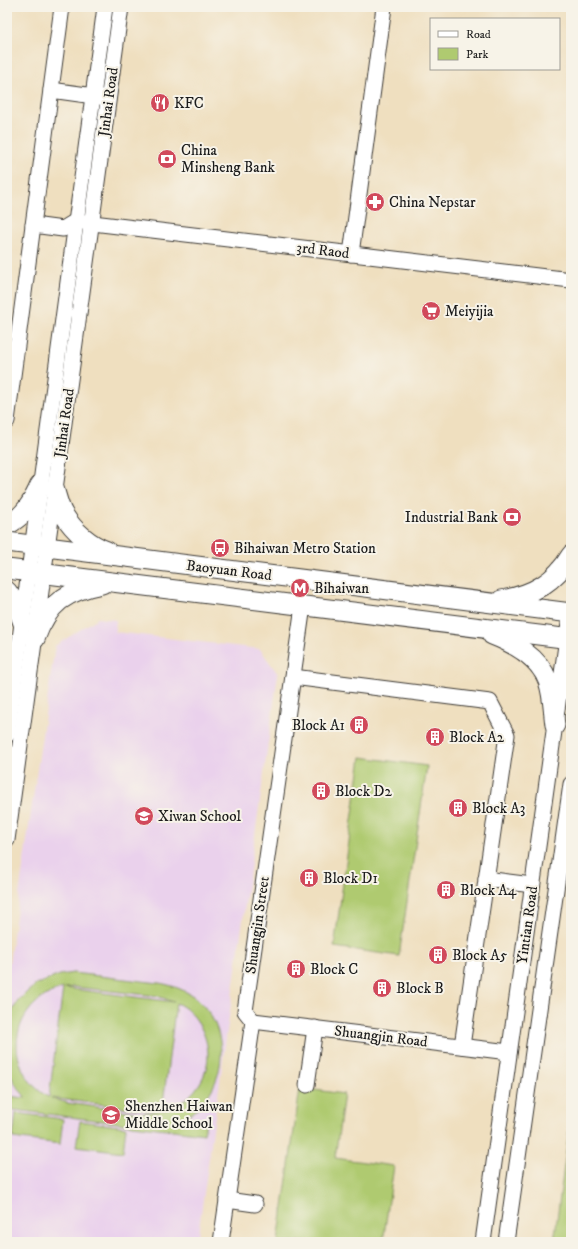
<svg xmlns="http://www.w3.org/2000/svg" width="578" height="1249" viewBox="0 0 578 1249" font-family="'IM FELL DW Pica',serif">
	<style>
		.built { fill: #ead1ec }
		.green { fill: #afca70; stroke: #667346; fill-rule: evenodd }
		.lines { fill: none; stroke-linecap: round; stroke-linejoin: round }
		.minor-casing { stroke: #3c3934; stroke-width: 17 }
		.major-casing { stroke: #3c3934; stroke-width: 21 }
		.minor { stroke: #fff; stroke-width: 15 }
		.major { stroke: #fff; stroke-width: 19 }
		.labels { text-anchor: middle; stroke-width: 4; stroke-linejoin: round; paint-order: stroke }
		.street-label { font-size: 15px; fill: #1c1c1c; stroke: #f7f3e8 }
		.poi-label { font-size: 15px; fill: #1c1c1c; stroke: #f7f3e8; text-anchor: start }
	</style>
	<rect width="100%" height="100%" fill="#f7f3e8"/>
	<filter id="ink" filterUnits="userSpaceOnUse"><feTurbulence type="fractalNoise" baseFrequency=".025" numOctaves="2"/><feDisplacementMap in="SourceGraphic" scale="8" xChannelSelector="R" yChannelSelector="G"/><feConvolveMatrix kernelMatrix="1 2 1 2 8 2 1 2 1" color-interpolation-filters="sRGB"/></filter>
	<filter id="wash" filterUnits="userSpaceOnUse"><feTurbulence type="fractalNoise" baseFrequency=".012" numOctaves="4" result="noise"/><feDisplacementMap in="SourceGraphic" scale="16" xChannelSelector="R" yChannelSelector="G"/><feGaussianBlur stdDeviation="0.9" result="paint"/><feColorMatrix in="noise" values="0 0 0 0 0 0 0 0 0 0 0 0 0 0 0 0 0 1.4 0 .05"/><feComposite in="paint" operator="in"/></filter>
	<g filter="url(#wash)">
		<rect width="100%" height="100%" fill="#efdfbf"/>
		<!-- built -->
		<path class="built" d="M98,618L116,620L115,632L260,649L278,674L197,1242H7V978L55,646Z"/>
		<!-- green -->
		<g class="green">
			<path d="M361,757L427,766L399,956L334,947Z"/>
			<path d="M73,973L159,983C171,985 183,989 193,996C235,1028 228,1093 184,1118L206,1121L204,1134L7,1109V1096L26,1098L15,1084L7,1067V1023L12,1012L18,1001L27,992L37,984L60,975ZM73,987L157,996L174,1002L65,988ZM63,988L49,1097H48C1,1068 9,1004 63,988ZM176,1003C186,1007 195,1016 200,1026C220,1062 200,1100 162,1111ZM51,1098L160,1112L141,1113L68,1103Z"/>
			<path d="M300,1088L344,1094L335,1158L394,1166L383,1242H278Z"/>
			<path d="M16,1113L63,1119L60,1144L13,1138Z"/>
			<path d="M571,1113V1242H554Z"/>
			<path d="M80,1121L126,1127L123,1152L76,1146Z"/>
		</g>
	</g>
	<g filter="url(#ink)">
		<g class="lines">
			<defs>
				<g id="minor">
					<path d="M51,90L101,97"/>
					<path d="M33,225L63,229L76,221L571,280"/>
					<path d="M351,254L384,7"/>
					<path d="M7,421L62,7"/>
					<path d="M293,677L490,702L507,735L462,1046"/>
					<path d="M7,735L105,7"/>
					<path d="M7,840L121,7"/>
					<path d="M486,879L532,885"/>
					<path d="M253,1021L509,1052"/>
					<path d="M307,1085L315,1028"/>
					<path d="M227,1200L255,1204"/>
					<path d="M221,1242L253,1021L245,1011L303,606"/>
					<path d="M483,1242L571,609"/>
					<path d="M506,1242L571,784"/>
				</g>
				<g id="major">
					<path d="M54,488C57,497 59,508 64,515C74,531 90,545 107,551"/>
					<path d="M7,525C24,517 33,501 40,485"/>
					<path d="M7,542L571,613"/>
					<path d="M7,569L571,639"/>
					<path d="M7,591L16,604L23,623"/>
					<path d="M501,600C533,595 555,582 571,555"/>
					<path d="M492,635C515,644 539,657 548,681C553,695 553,711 555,725"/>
					<path d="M35,639C48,603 66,591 102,584"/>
				</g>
			</defs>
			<!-- minor casing -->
			<use href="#minor" class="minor-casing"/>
			<!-- major casing -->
			<use href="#major" class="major-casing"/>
			<!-- minor -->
			<use href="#minor" class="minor"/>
			<!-- major -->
			<use href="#major" class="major"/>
		</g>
	</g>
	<!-- icons -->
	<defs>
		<symbol id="restaurant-disc" viewBox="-11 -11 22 22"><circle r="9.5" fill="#d1495b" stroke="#f7f3e8"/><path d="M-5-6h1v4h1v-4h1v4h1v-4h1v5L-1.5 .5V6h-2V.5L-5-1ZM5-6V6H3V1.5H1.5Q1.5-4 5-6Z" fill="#fff"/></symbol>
		<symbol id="bank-disc" viewBox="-11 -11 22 22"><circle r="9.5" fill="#d1495b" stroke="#f7f3e8"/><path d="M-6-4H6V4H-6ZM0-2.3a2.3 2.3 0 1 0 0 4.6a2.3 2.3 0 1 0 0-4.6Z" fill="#fff"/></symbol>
		<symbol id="pharmacy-disc" viewBox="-11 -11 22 22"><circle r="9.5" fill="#d1495b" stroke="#f7f3e8"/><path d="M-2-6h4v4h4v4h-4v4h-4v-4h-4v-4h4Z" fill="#fff"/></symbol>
		<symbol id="supermarket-disc" viewBox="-11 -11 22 22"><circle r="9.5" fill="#d1495b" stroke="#f7f3e8"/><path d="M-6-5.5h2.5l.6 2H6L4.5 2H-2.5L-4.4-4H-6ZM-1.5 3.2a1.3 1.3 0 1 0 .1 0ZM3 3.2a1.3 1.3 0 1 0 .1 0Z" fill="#fff"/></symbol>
		<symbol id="bus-disc" viewBox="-11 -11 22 22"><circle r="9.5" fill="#d1495b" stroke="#f7f3e8"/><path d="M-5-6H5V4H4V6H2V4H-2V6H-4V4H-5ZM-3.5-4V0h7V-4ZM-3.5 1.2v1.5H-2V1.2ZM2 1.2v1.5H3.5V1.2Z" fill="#fff"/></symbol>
		<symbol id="metro-disc" viewBox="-11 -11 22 22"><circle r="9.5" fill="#d1495b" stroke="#f7f3e8"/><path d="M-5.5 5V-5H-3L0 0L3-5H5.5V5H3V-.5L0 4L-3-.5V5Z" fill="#fff"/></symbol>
		<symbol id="building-disc" viewBox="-11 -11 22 22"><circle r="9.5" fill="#d1495b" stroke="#f7f3e8"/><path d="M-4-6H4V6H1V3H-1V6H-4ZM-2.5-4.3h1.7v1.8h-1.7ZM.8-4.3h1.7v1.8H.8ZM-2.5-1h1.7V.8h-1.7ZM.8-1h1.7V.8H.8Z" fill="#fff"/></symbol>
		<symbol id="school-disc" viewBox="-11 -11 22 22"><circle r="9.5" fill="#d1495b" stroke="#f7f3e8"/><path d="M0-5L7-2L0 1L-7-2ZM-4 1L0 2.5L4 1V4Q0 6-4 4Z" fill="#fff"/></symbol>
	</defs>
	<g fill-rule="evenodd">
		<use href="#restaurant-disc" x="149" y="92" width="22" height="22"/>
		<use href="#bank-disc" x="156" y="148" width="22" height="22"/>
		<use href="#pharmacy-disc" x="364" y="191" width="22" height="22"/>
		<use href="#supermarket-disc" x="420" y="300" width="22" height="22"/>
		<use href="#bank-disc" x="501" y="506" width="22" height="22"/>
		<use href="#bus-disc" x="209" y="537" width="22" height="22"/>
		<use href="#metro-disc" x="289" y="577" width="22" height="22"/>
		<use href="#building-disc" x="348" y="714" width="22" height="22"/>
		<use href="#building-disc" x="424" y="726" width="22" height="22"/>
		<use href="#building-disc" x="310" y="780" width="22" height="22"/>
		<use href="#building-disc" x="447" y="797" width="22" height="22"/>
		<use href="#school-disc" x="133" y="805" width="22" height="22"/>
		<use href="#building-disc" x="298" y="867" width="22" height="22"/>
		<use href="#building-disc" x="435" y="879" width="22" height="22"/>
		<use href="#building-disc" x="427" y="944" width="22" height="22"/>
		<use href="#building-disc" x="285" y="958" width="22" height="22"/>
		<use href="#building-disc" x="371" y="977" width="22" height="22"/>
		<use href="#school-disc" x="100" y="1104" width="22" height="22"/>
	</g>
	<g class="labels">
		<!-- street labels -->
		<g class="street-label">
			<text transform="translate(108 102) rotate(-82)" y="5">Jinhai Road</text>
			<text transform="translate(323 250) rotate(7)" y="5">3rd Raod</text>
			<text transform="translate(64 423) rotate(-82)" y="5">Jinhai Road</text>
			<text transform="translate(229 570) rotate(7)" y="5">Baoyuan Road</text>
			<text transform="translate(257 925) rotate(-82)" y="5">Shuangjin Street</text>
			<text transform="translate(527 925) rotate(-82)" y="5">Yintian Road</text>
			<text transform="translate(381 1036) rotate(7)" y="5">Shuangjin Road</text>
		</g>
		<!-- poi labels -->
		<g class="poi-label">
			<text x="174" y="108">KFC</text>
			<text x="181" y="155">China<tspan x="181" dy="17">Minsheng Bank</tspan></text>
			<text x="389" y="207">China Nepstar</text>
			<text x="445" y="316">Meiyijia</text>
			<text x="498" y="522" text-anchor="end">Industrial Bank</text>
			<text x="234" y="553">Bihaiwan Metro Station</text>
			<text x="314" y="593">Bihaiwan</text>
			<text x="345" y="730" text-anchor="end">Block A1</text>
			<text x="449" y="742">Block A2</text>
			<text x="335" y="796">Block D2</text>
			<text x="472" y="813">Block A3</text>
			<text x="158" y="821">Xiwan School</text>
			<text x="323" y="883">Block D1</text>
			<text x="460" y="895">Block A4</text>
			<text x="452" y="960">Block A5</text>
			<text x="310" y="974">Block C</text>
			<text x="396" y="993">Block B</text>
			<text x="125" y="1111">Shenzhen Haiwan<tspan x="125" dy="17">Middle School</tspan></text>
		</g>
	</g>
	<!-- margin -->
	<rect width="578" height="1249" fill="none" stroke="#f7f3e8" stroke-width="24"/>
	<!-- legend -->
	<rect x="430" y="18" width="130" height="52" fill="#f7f3e8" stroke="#9f9d96"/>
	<rect x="438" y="31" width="20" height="6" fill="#ffffff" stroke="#9f9d96"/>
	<text x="466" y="38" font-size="12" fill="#1c1c1c">Road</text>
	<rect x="438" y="48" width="20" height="12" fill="#afca70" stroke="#9f9d96"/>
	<text x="466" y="58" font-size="12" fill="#1c1c1c">Park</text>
</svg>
